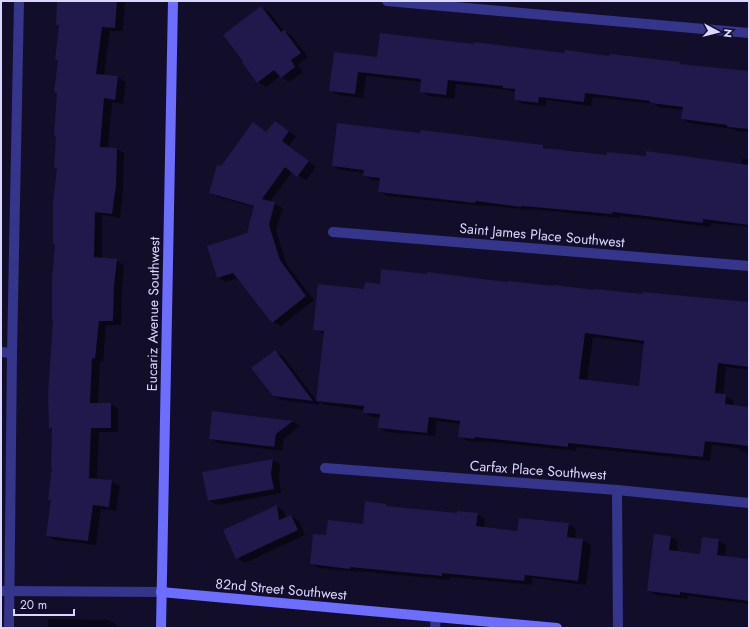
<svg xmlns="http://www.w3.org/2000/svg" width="750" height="629" viewBox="0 0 750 629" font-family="Jost,sans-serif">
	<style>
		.shadow { fill: #0007; fill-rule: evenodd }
		.building { fill: #21184b; fill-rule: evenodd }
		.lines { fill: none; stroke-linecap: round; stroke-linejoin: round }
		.street { stroke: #36358c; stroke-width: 10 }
		.secondary { stroke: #6d6dff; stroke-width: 10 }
		.labels { text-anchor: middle; stroke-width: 3; stroke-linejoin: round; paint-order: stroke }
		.street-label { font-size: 14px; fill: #d9d6ff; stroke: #120e29 }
	</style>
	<rect width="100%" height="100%" fill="#120e29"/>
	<!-- shadow -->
	<g class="shadow">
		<path d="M58,1H125L123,31H110L104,76L118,77L126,82L123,104L112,102L108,148L117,149L124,153L123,191L120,218L102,215V259L116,260L124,265L122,291L121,325H106L103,362H100L98,404H111L118,408V432H99L97,479L112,481L120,486L116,511L101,509L96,545L55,540L47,536L52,501L49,499L53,467V430L50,428L58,169L55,167L58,94V61L56,59L60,26L57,24Z"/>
		<path d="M261,7L269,12L284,31L292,36L308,57L298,65L303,72L289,82L280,76L266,87L258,82Z"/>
		<path d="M565,54L680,63L683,65L749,73V132L736,131L732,129L690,123L682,119L683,110L659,107L654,104L593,97L591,106L546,100V106L523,104L515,99L516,92L508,90L456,84L454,99L429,96L421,91L422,82L366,76L363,98L338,95L330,91L378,58Z"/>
		<path d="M275,122L296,136L289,146L316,167L306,180L292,172L270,202L283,208L276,230L287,265L314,300L281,326L273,322L238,278L226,282L218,277L248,234L254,207L218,197L210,193L221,167L267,133Z"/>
		<path d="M421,134L543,146L549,149L608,156L741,165L742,159L749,160V227L711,223L710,227L620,216V218L529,209V210L483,205V206L387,196L379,192L381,181L372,180L364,176V173L341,170L333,166Z"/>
		<path d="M508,283L749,304V370L726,367L723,395L733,400V406L749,408V453L745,452L737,448L712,445L710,461L576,447V451L482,441V442L467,441L459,436L460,424L437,421L435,436L387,432L379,427L380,417H372L364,412V410L325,405L317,401L324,334L314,329L365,290L380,285ZM593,337L645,344L640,387L587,381Z"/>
		<path d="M275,352L283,356L320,405L282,400L273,396Z"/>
		<path d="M213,412L293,422L300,426L284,439L282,451L218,443L210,438Z"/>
		<path d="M273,460L280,464L279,479L281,493L217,505L209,501Z"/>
		<path d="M386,505L390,507L458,514H477L485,519L484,528L518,532L568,524L576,529L575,539L583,540L591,545L586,585L532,578V585L450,577V580L358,571L357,572L318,568L311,563L327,536L364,525Z"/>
		<path d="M277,506L284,511L286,518L291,516L299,521L305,535L245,563L237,558Z"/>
		<path d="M671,537L678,541L677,552L700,555L718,540L726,545L725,557L749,560V604L688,596L687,599L656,595L648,591Z"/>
		<path d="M48,619L109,620L117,625V628H48Z"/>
	</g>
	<!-- building -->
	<g class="building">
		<path d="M57,1H117L115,28L102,27L96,74L118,76L115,100L104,98L100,147L117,148L116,186L112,214L95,212L94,257L117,259L114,286L113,321H99L95,359L92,358L90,403H111V428H91L89,478L112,480L109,507L93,505L88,541L46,536L51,500H48L52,467H51L52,428H49L48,394L53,320H52V278L55,244H53V202L57,168H54L56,136L54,135L57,93L54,92L58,60H55L59,25H56Z"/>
		<path d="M261,6L281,32L284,30L301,53L291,60L295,67L281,78L274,70L257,83L242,62L243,61L223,35Z"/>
		<path d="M380,33L474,44V42L564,53L565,50L609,56L610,54L680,62V64L749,71V129L727,127V125L681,119L683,107L650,103V101L585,93L584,102L539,97L538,103L514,100L515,89L503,88V86L448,80L446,95L420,92L421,79L358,72L355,94L329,91L334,52L377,57Z"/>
		<path d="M275,121L289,131L282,141L309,161L297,177L285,167L262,199L275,202L269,225L280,260L306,296L272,323L233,273L217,278L207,246L247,233L254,206L209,193L217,165L221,166L253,122L266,132Z"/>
		<path d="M337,123L420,133L421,130L543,145V148L607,155V152L646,156V151L749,165V225L703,219V223L613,212L612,214L522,206L521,207L476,201L475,203L378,192L380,178L363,176L364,170L332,166Z"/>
		<path d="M381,269L427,274V272L507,282L508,281L553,286V285L595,290V289L642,294V292L749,302V367L718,363L715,393L726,394L725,404L749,407V446L705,441L703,457L568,443V447L475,437L474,439L458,437L460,421L429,417L427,433L378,428L380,414L363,413L364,406L316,401L324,331L313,330L318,284L364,289L365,282L380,284ZM585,333L644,341L639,386L579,379Z"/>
		<path d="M275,350L313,401L273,396L251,368Z"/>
		<path d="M212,411L293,421L276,434L274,447L209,439Z"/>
		<path d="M273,459L271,474L274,489L208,501L202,472Z"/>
		<path d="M365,501L386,504V506L457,513V511L478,513L476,526L517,531L519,518L569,523L567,537L583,539L578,581L525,575L524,581L442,573V576L350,567V569L310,564L313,534L326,535L328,520L363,524Z"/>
		<path d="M277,505L279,520L291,515L298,530L236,559L223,530Z"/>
		<path d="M654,534L671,536L669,550L700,554L702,537L719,539L717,555L749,559V601L680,592V595L647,591Z"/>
	</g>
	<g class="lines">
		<!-- street -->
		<g class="street">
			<path d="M387,1L749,33"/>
			<path d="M333,232L749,266"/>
			<path d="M1,352L12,353"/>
			<path d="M325,468L617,490L749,503"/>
			<path d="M617,490L618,628"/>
			<path d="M1,591L161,592"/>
			<path d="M9,628L12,353L19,1"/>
			<path d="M435,628L436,617"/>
		</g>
		<!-- secondary -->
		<g class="secondary">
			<path d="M161,592L557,628"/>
			<path d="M161,628L173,1"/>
		</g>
	</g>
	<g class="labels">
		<!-- street labels -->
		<g class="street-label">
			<text transform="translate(542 235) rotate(5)" y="5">Saint James Place Southwest</text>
			<text transform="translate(153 314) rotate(-89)" y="5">Eucariz Avenue Southwest</text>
			<text transform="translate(538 470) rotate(4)" y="5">Carfax Place Southwest</text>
			<text transform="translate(281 589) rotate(5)" y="5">82nd Street Southwest</text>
		</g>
	</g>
	<!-- border -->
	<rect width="750" height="629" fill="none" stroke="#d9d6ff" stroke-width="4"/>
	<!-- north arrow -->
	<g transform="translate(718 32) rotate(97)" stroke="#120e29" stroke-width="3" paint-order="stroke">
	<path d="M0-3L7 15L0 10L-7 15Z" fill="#d9d6ff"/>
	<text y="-6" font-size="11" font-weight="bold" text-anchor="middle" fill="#d9d6ff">N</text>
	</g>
	<!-- scale -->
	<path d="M14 609v6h60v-6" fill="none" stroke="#d9d6ff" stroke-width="2"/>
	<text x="20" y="609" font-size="12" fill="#d9d6ff" stroke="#120e29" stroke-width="3" paint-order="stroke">20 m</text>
</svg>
